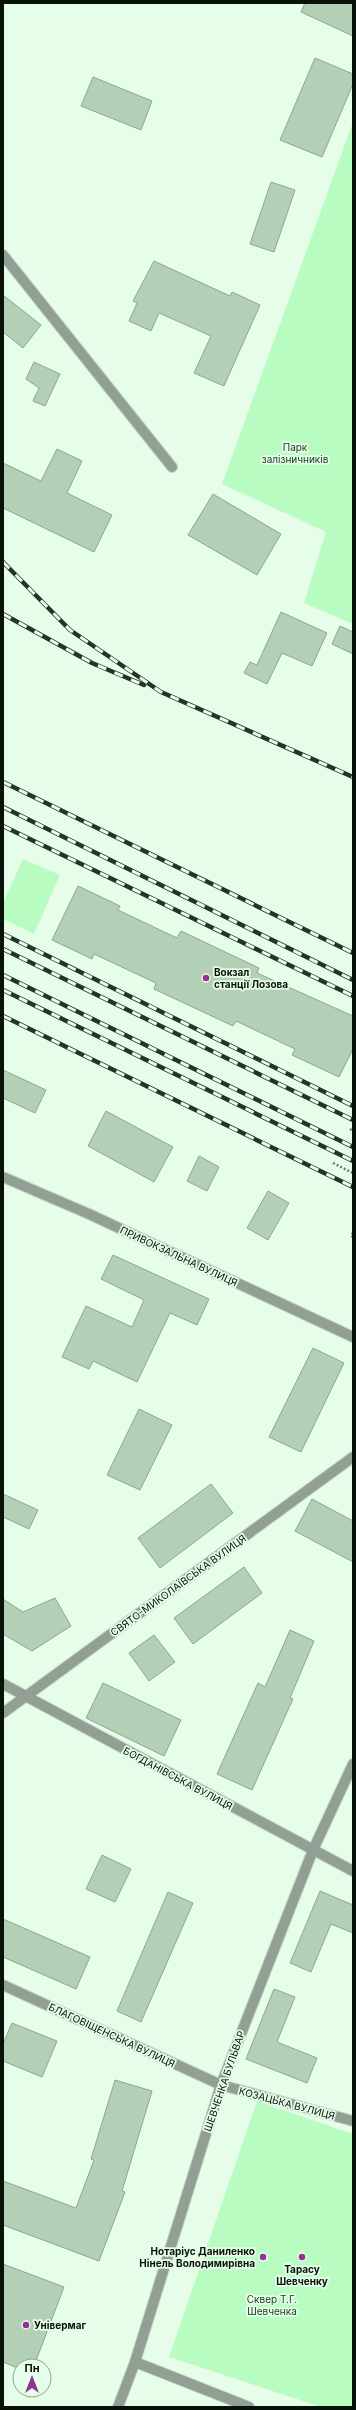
<svg xmlns="http://www.w3.org/2000/svg" width="356" height="2410" viewBox="0 0 356 2410" font-family="Inter,sans-serif">
	<style>
		.green { fill: #b9fcc2 }
		.building { fill: #b3d0b6; stroke: #8ca78f }
		.lines { fill: none; stroke-linecap: round; stroke-linejoin: round }
		.minor-casing { stroke: #c2d8c5; stroke-width: 12 }
		.path { stroke: #6d7d6f; stroke-width: 2.5; stroke-dasharray: 2 2; stroke-linecap: butt }
		.minor { stroke: #929f94; stroke-width: 10 }
		.rail-casing { stroke: #273329; stroke-width: 4.5 }
		.rail { stroke: #e6fee9; stroke-width: 3; stroke-dasharray: 9; stroke-linecap: butt }
		.poi-dot { fill: #963095; stroke: #e6fee9; stroke-width: 1.5 }
		.labels { text-anchor: middle; stroke-width: 3.5; stroke-linejoin: round; paint-order: stroke }
		.park-label { font-size: 10px; fill: #14371b; stroke: #e6fee9 }
		.poi-label { font-size: 10px; font-weight: bold; fill: #081209; stroke: #e6fee9; text-anchor: start }
		.street-label { font-size: 10px; fill: #081209; stroke: #e6fee9 }
	</style>
	<rect width="100%" height="100%" fill="#e6fee9"/>
	<!-- green -->
	<g class="green">
		<path d="M353,122V624L304,603L326,532L222,484Z"/>
		<path d="M23,859L60,875L34,934L3,919V903Z"/>
		<path d="M257,2101L353,2134V2407H321L169,2357Z"/>
	</g>
	<!-- building -->
	<g class="building">
		<path d="M305,3H353V36L301,12Z"/>
		<path d="M315,58L353,74V84L322,157L280,140Z"/>
		<path d="M93,77L152,101L141,130L81,106Z"/>
		<path d="M271,182L295,190L274,252L250,244Z"/>
		<path d="M154,261L230,296L232,292L260,305L224,386L194,373L211,336L159,313L151,331L129,321L137,303L133,301Z"/>
		<path d="M3,295L41,325L23,348L3,332Z"/>
		<path d="M34,362L60,374L45,406L33,401L39,388L26,379Z"/>
		<path d="M57,449L82,461L67,493L112,515L94,552L3,508V463L41,481Z"/>
		<path d="M213,494L281,534L257,575L188,535Z"/>
		<path d="M281,612L327,633L312,666L282,653L267,684L244,673L250,662L257,665Z"/>
		<path d="M340,626L353,632V654L332,644Z"/>
		<path d="M78,886L120,906L118,910L177,938L181,931L259,968L257,973L353,1016V1049L339,1077L292,1055L295,1049L236,1021L233,1026L154,989L156,983L94,954L92,959L52,940Z"/>
		<path d="M3,1070L46,1090L35,1113L3,1098Z"/>
		<path d="M106,1111L173,1147L154,1182L88,1146Z"/>
		<path d="M199,1156L219,1167L207,1191L187,1181Z"/>
		<path d="M268,1191L289,1203L268,1240L247,1228Z"/>
		<path d="M113,1255L209,1299L197,1325L170,1313L137,1382L93,1361L89,1369L62,1357L86,1306L132,1327L144,1300L101,1279Z"/>
		<path d="M313,1348L344,1363L301,1452L269,1437Z"/>
		<path d="M139,1409L172,1425L140,1490L107,1475Z"/>
		<path d="M211,1484L233,1513L160,1568L138,1538Z"/>
		<path d="M3,1494L38,1510L29,1529L3,1517Z"/>
		<path d="M312,1499L353,1521V1562L295,1531Z"/>
		<path d="M244,1567L262,1593L193,1644L174,1618Z"/>
		<path d="M55,1598L71,1626L32,1651L3,1634V1599L23,1612Z"/>
		<path d="M290,1630L314,1641L290,1698L293,1699L252,1790L217,1774L258,1683L265,1687Z"/>
		<path d="M154,1635L175,1662L149,1681L129,1653Z"/>
		<path d="M103,1683L181,1720L164,1756L86,1718Z"/>
		<path d="M102,1855L131,1869L115,1902L86,1889Z"/>
		<path d="M320,1891L353,1905V1933L331,1924L311,1972L290,1963Z"/>
		<path d="M168,1892L193,1903L141,2022L117,2011Z"/>
		<path d="M3,1919L90,1957L76,1989L3,1957Z"/>
		<path d="M274,1989L295,1997L277,2042L317,2058L307,2083L246,2059Z"/>
		<path d="M12,2023L57,2041L42,2077L3,2061V2044Z"/>
		<path d="M115,2080L152,2091L122,2191L125,2192L99,2261L3,2225V2181L76,2208L94,2160L91,2159Z"/>
		<path d="M3,2264L64,2287L34,2366H20V2369L3,2362Z"/>
	</g>
	<g class="lines">
		<defs>
			<g id="minor">
				<path d="M3,255L172,467"/>
				<path d="M3,1177L89,1214L353,1337"/>
				<path d="M3,1684L353,1871"/>
				<path d="M3,1713L353,1457"/>
				<path d="M3,1985L221,2085L353,2121"/>
				<path d="M135,2362L249,2407"/>
				<path d="M118,2407L135,2362L221,2085L313,1850L353,1764"/>
			</g>
		</defs>
		<!-- minor casing -->
		<use href="#minor" class="minor-casing"/>
		<!-- path -->
		<g class="path">
			<path d="M350,1129L353,1131"/>
			<path d="M333,1163L353,1173"/>
			<path d="M353,1233L351,1236L353,1237"/>
		</g>
		<!-- minor -->
		<use href="#minor" class="minor"/>
		<defs>
			<g id="rail">
				<path d="M3,562L70,630L161,692L353,777"/>
				<path d="M3,614L92,663L144,685"/>
				<path d="M3,782L353,953"/>
				<path d="M3,807L353,980"/>
				<path d="M3,826L353,996"/>
				<path d="M3,934L353,1106"/>
				<path d="M3,949L353,1120"/>
				<path d="M3,975L353,1147"/>
				<path d="M3,990L353,1161"/>
				<path d="M3,1016L353,1187"/>
			</g>
		</defs>
		<!-- rail casing -->
		<use href="#rail" class="rail-casing"/>
		<!-- rail -->
		<use href="#rail" class="rail"/>
	</g>
	<!-- markers -->
	<g class="poi-dot">
		<circle cx="206" cy="978" r="4"/>
		<circle cx="263" cy="2257" r="4"/>
		<circle cx="302" cy="2257" r="4"/>
		<circle cx="26" cy="2325" r="4"/>
	</g>
	<g class="labels">
		<!-- park labels -->
		<g class="park-label">
			<text x="295" y="451">Парк<tspan x="295" dy="12">залізничників</tspan></text>
			<text x="272" y="2303">Сквер Т.Г.<tspan x="272" dy="12">Шевченка</tspan></text>
		</g>
		<!-- poi labels -->
		<g class="poi-label">
			<text x="214" y="976">Вокзал<tspan x="214" dy="12">станції Лозова</tspan></text>
			<text x="255" y="2255" text-anchor="end">Нотаріус Даниленко<tspan x="255" dy="12">Нінель Володимирівна</tspan></text>
			<text x="302" y="2273" text-anchor="middle">Тарасу<tspan x="302" dy="12">Шевченку</tspan></text>
			<text x="34" y="2329">Універмаг</text>
		</g>
		<!-- street labels -->
		<g class="street-label">
			<text transform="translate(179 1256) rotate(25)" y="4">ПРИВОКЗАЛЬНА ВУЛИЦЯ</text>
			<text transform="translate(178 1585) rotate(-36)" y="4">СВЯТО-МИКОЛАЇВСЬКА ВУЛИЦЯ</text>
			<text transform="translate(178 1778) rotate(28)" y="4">БОГДАНІВСЬКА ВУЛИЦЯ</text>
			<text transform="translate(112 2035) rotate(25)" y="4">БЛАГОВІЩЕНСЬКА ВУЛИЦЯ</text>
			<text transform="translate(224 2081) rotate(-71)" y="4">ШЕВЧЕНКА БУЛЬВАР</text>
			<text transform="translate(287 2103) rotate(15)" y="4">КОЗАЦЬКА ВУЛИЦЯ</text>
		</g>
	</g>
	<!-- border -->
	<rect width="356" height="2410" fill="none" stroke="#081209" stroke-width="8"/>
	<!-- north arrow -->
	<g transform="translate(32 2378)"><circle r="19" fill="#e6fee9" stroke="#8da08f"/>
	<path d="M0-3L7 15L0 10L-7 15Z" fill="#963095"/>
	<text y="-6" font-size="11" font-weight="bold" text-anchor="middle" fill="#081209">Пн</text>
	</g>
</svg>
